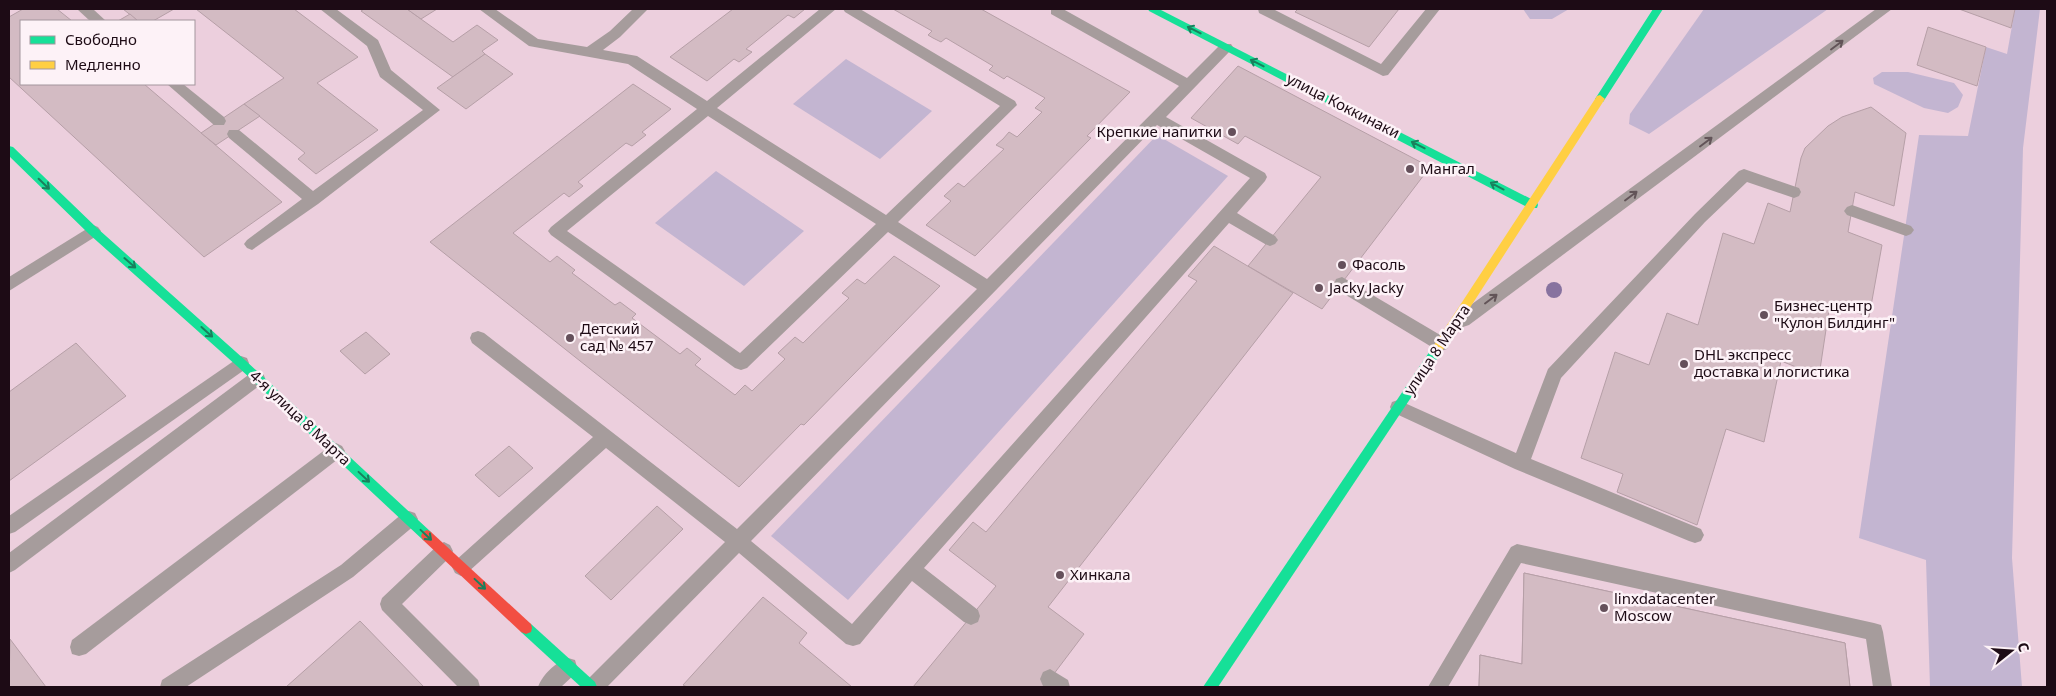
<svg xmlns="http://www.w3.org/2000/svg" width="2056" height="696" viewBox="0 0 2056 696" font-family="'Noto Sans',sans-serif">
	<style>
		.green { fill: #c3b5d1 }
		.building { fill: #d3bbc3; stroke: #b69fa7 }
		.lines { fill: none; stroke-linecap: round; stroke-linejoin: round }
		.lane { fill: #a69c9c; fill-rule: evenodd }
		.fast { fill: #16e098; fill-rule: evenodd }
		.slow { fill: #ffcf43; fill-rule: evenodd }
		.jam { fill: #f24e42; fill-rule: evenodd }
		.tree { fill: #87729f }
		.oneway { stroke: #19805d }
		.oneway2 { stroke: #625458 }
		.poi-dot { fill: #65505b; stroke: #fdf2f7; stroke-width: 2 }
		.labels { text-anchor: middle; stroke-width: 5; stroke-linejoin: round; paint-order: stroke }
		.street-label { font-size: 15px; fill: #1d0b15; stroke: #fdf2f7 }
		.poi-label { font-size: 15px; fill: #1d0b15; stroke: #fdf2f7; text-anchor: start }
	</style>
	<rect width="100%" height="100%" fill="#eccfdd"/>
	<!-- green -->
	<g class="green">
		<path d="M1523,9H1569L1552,19H1530Z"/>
		<path d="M1704,9H1828L1649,134L1629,124L1630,114Z"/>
		<path d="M2015,9H2040L2023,148L2012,558L2022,687H1930L1926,560L1859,538L1919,135L1968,136L1986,47L2007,54Z"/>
		<path d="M846,59L932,111L880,159L793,104Z"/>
		<path d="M1882,72H1908L1954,83L1963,95L1958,107L1948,113L1924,108L1874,84L1873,78Z"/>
		<path d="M1157,135L1228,176L848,600L771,536Z"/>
		<path d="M716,171L804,231L744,286L655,223Z"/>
	</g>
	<!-- building -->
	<g class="building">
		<path d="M23,9H57L72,21H21V84H144L282,202L204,257L9,77V17Z"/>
		<path d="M123,9H174L153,21H138Z"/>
		<path d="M196,9H294L358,57L317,83L378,130L316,174L298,159L305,153L244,104L284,78Z"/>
		<path d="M364,9H407L453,42L477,25L498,40L482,51L485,54L453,77L361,11Z"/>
		<path d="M407,9H437L421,19Z"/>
		<path d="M733,9H805L794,18L788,15L746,49L752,52L739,62L734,59L707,81L670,57Z"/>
		<path d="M893,9H981L1130,92L1087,136L1091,138L975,256L926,225L951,201L944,196L958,183L964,187L1004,149L996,145L1003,139L1009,132L1017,137L1042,112L1035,108L1045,98L1007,76L1004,79L996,74L989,70L993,66L946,38L941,42L933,38L928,35L932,31Z"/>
		<path d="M1298,9H1399L1369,47L1295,12Z"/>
		<path d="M1959,9H2015L2011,28Z"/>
		<path d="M130,14L138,21H118Z"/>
		<path d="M1928,27L1986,47L1977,86L1917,65Z"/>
		<path d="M485,54L513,74L466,109L437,88Z"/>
		<path d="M1238,66L1430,167L1322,309L1248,266L1321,177L1245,136L1238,144L1191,118Z"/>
		<path d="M633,84L671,109L642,132L646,135L632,146L626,143L578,182L583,186L569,197L564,193L513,233L550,262L557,256L575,270L572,273L615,305L620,302L636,314L632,318L680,354L687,348L701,359L695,365L735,395L745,385L752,391L785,359L778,353L795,337L803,343L849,298L842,293L857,279L865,284L894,256L940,286L804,425L801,424L739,487L430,242Z"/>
		<path d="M244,104L260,116L216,145L201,133Z"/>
		<path d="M1871,107L1906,133L1894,206L1855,192L1848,232L1882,245L1869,317L1830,303L1819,376L1781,361L1764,442L1726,429L1697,525L1617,492L1623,474L1581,458L1615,352L1649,365L1667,313L1698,325L1723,233L1754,244L1768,203L1790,212L1801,158L1805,148L1828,126L1842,117Z"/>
		<path d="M1214,246L1293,293L1048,607L1084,634L1044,687H913L996,586L949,550L973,522L986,532L1197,281L1188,276Z"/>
		<path d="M366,332L390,354L365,374L340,351Z"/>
		<path d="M76,343L126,396L9,481V392Z"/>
		<path d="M509,446L533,468L499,497L475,475Z"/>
		<path d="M657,506L683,529L611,600L585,576Z"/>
		<path d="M1524,573L1845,643L1850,687H1479L1480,655L1522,664Z"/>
		<path d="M1524,573L1845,643L1850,687H1479L1480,655L1522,664Z"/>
		<path d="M763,597L807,633L799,643L852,687H687L683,685Z"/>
		<path d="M360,621L424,687H286Z"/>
		<path d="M10,639L46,687H9Z"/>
	</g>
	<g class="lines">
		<!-- lane -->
		<g class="lane">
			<path d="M77,9H93L106,21H90Z"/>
			<path d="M320,9H336L378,40L391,70L440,110L318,204L252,250L247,248L244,244L247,240L302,199L229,138L227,134L229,130H239L313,191L423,110L380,77L367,46Z"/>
			<path d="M479,9H495L538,39L587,47L610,31L633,9H648L620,37L603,50L637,56L707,101L820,9H836L717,108L886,215L1000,106L845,12L843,9H860L1015,101L1017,105L898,222L987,279L1179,86L1051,14V9H1063L1187,78L1221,44H1231L1233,47L1231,50L1166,117L1265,173L1267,177L1265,181L1237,213L1275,236L1278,240L1275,244L1270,246L1265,244L1229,223L924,568L978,610L980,616L978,622L971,625L964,622L912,581L860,644L853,646L846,644L739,553L607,687H585L587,680L725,542L606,448L467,573L461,576L455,573L452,567L455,561L593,437L472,343L470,338L472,333L478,331L484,333L737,529L977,289L888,232L747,368L741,370L735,368L551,235L548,231L551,227L697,109L628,64L529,46ZM708,116L876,224L740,353L567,231ZM1157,125L1250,178L852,624L751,541Z"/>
			<path d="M1258,9H1273L1381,64L1426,9H1440L1388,75L1383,76L1259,13Z"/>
			<path d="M1876,9H1892L1469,325L1463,327L1457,325L1455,320L1457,315Z"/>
			<path d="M167,84H183L224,117L226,121L224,125H214Z"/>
			<path d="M1744,169L1799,188L1801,192L1799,196L1794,198L1747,182L1705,222L1561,378L1531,459L1701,529L1704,535L1701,541L1695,543L1689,541L1515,469L1392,412L1390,407L1392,402L1398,400L1516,453L1548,369L1695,214L1739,171Z"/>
			<path d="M1852,205L1911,226L1914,230L1911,234L1906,236L1847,215L1844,211L1847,207Z"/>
			<path d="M93,225L98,227L101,231L98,235L9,291V277Z"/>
			<path d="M1342,277L1447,339L1449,344L1447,349L1441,351L1435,349L1336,289L1334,284L1336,279Z"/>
			<path d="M241,356L247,358L249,363L247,368L15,532L9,534V516Z"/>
			<path d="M257,371L263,373L265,378L263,383L15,570L9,573V553L251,373Z"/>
			<path d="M336,443L342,446L345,451L342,456L86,654L79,656L72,654L70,647L72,640L330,446Z"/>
			<path d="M409,511L415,513L418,519L415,525L353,577L186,687H160L162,680L341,565L403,513Z"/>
			<path d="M444,542L450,545L453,551L450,557L402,604L478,680L480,687H458L382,610L380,604L382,598L438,545Z"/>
			<path d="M1517,544L1874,623L1881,625L1883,632L1892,687H1873L1866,639L1521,563L1448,687H1428L1511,547Z"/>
			<path d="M568,658L575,660L577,667L575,674L561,687H538C542,675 556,662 568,658Z"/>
			<path d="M1050,669L1068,680L1070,687L1043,686L1040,679L1043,672Z"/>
		</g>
		<!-- fast -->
		<g class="fast">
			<path d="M1148,9H1159L1537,202L1538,205L1537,208H1529L1149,11Z"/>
			<path d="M1653,9H1663L1603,102H1597L1595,99L1597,96Z"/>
			<path d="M9,146L13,147L97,228L245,360L431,532L433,536L431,540L427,542L423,540L237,366L89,234L9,156Z"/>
			<path d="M1436,346L1440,348L1442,351L1218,687H1203L1432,348Z"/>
			<path d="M526,622L531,624L595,682L597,687H581L521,632L520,628L521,624Z"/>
		</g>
		<!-- slow -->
		<path class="slow" d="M1600,95L1605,99L1603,102L1440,354L1436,356L1432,354L1430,351L1432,348L1597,96Z"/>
		<!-- jam -->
		<path class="jam" d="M427,530L431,532L531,624L532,628L531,632L526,634L521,632L423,540L421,536L423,532Z"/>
	</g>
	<!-- trees -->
	<circle class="tree" cx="1554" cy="290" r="8"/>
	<!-- one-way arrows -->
	<defs><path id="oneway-shaft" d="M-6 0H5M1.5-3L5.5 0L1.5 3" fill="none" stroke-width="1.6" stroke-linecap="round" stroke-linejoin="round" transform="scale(1.25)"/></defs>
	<g class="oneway">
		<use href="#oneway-shaft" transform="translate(1194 30) rotate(-153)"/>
		<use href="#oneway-shaft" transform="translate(1257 63) rotate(-153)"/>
		<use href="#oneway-shaft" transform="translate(1418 145) rotate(-153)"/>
		<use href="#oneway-shaft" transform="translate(44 184) rotate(44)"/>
		<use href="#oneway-shaft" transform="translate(1497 186) rotate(-152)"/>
		<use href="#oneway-shaft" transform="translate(130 263) rotate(41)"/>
		<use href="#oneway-shaft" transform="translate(207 332) rotate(42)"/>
		<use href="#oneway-shaft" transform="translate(364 477) rotate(43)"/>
		<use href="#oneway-shaft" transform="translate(426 535) rotate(43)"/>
		<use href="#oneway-shaft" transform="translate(480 584) rotate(43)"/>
	</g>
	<g class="oneway2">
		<use href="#oneway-shaft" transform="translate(1837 45) rotate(-37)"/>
		<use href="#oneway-shaft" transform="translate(1706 142) rotate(-37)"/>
		<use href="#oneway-shaft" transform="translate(1631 196) rotate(-37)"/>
		<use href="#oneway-shaft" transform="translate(1491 299) rotate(-37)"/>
	</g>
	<!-- markers -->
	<g class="poi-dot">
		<circle cx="1232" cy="132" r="5"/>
		<circle cx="1410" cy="169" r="5"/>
		<circle cx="1342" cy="265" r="5"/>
		<circle cx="1319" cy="288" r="5"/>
		<circle cx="1764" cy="315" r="5"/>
		<circle cx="570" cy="338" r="5"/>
		<circle cx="1684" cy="364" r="5"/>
		<circle cx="1060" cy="575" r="5"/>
		<circle cx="1604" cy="608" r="5"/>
	</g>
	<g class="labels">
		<!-- street labels -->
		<g class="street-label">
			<text transform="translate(1343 106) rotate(27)" y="5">улица Коккинаки</text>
			<text transform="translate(1437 350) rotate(-56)" y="5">улица 8 Марта</text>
			<text transform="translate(300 418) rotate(43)" y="5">4-я улица 8 Марта</text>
		</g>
		<!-- poi labels -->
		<g class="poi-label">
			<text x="1222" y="137" text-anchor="end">Крепкие напитки</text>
			<text x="1420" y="174">Мангал</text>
			<text x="1352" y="270">Фасоль</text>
			<text x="1329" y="293">Jacky Jacky</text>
			<text x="1774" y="311">Бизнес-центр<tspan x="1774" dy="17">"Кулон Билдинг"</tspan></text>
			<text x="580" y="334">Детский<tspan x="580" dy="17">сад № 457</tspan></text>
			<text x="1694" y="360">DHL экспресс<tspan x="1694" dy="17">доставка и логистика</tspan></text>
			<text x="1070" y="580">Хинкала</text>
			<text x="1614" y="604">linxdatacenter<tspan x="1614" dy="17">Moscow</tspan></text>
		</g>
	</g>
	<!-- border -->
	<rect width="2056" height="696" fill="none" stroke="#1d0b15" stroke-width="20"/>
	<!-- legend -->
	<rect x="20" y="20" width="175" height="65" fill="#fdf2f7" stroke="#a3969d"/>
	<rect x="30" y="36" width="25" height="8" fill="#16e098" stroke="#a3969d"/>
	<text x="65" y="45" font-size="15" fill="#1d0b15">Свободно</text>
	<rect x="30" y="61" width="25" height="8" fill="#ffcf43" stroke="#a3969d"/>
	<text x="65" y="70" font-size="15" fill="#1d0b15">Медленно</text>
	<!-- north arrow -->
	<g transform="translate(2011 651) rotate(73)" stroke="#fdf2f7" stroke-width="4" paint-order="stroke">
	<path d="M0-4L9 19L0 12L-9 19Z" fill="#1d0b15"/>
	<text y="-8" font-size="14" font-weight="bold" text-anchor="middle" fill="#1d0b15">С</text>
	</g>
</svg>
